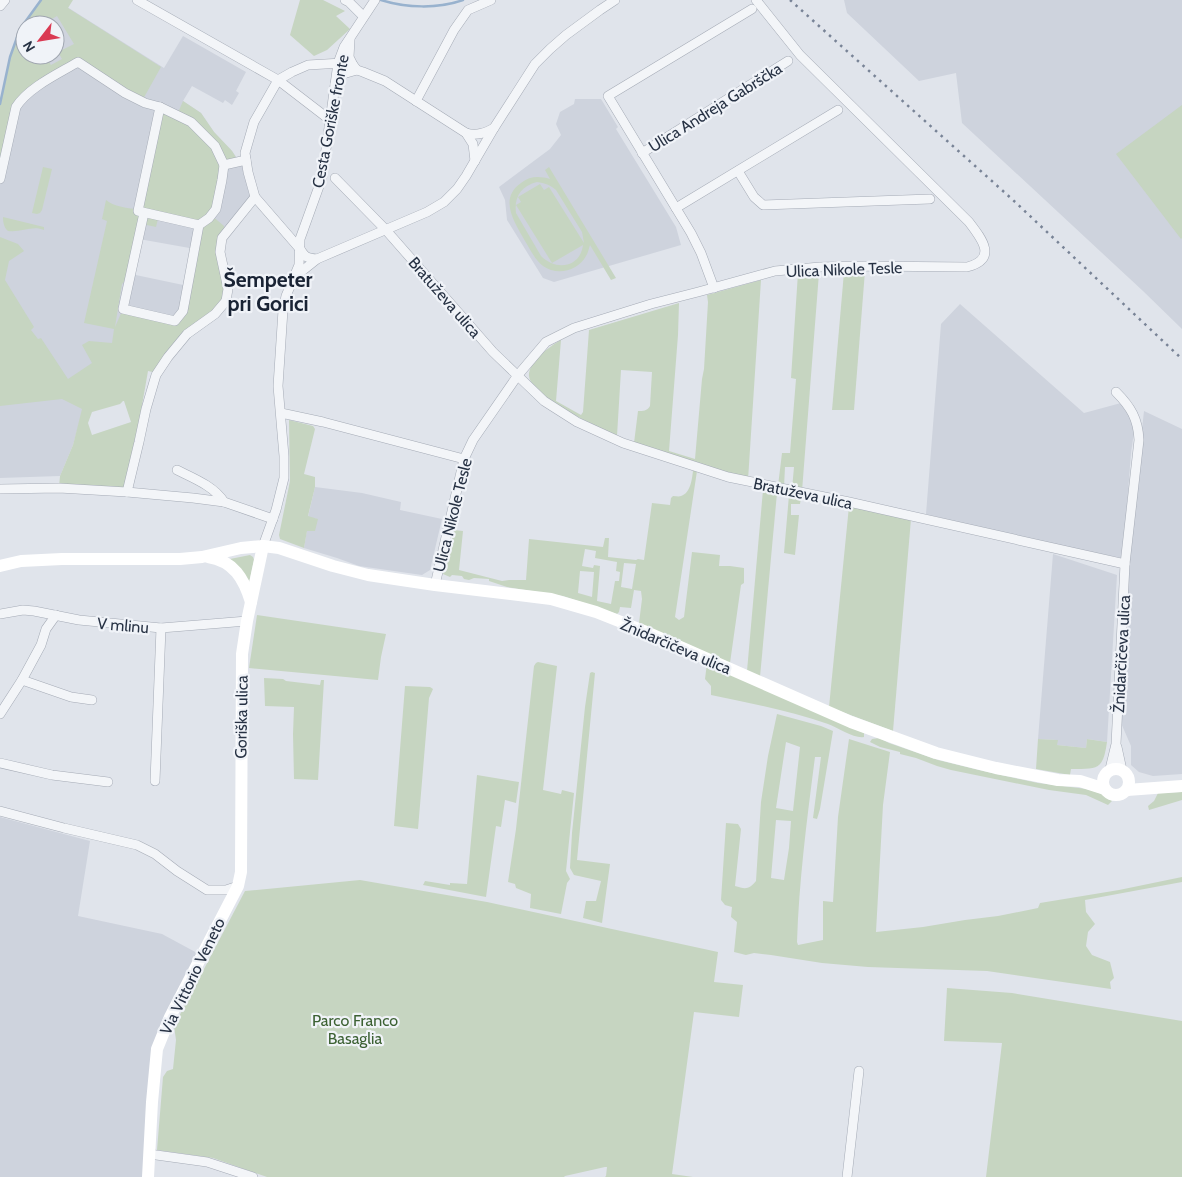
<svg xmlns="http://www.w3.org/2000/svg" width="1182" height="1177" viewBox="0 0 1182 1177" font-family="Cabin,sans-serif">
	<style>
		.built { fill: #ced3dd }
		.green { fill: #c6d5c1; fill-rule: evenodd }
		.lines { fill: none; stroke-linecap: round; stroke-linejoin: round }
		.stream { stroke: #98b2ce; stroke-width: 2.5 }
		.street-casing { stroke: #a5abb6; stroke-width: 10 }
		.street { stroke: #f3f5f8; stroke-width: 9 }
		.secondary { stroke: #fff; stroke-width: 12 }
		.rail { stroke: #788396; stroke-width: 2.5; stroke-dasharray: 2.5 5; stroke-linecap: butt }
		.labels { text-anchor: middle; stroke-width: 4.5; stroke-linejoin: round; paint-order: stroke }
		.street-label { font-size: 16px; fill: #273244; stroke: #f0f3f8 }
		.park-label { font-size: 16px; fill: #3c6133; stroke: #f0f3f8 }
		.district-label { font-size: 21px; font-weight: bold; fill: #192334; stroke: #f0f3f8 }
	</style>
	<rect width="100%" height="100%" fill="#e0e4eb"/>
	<!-- built -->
	<g class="built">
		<path d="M56,0L164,68L183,36L246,72L236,91L239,93L232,105L225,100L223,103L192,86L183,101L201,113L214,132L232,151L243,167L250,199L225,228L195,249L139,239L131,274L188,286L183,311L107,363L103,367L83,409L73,445L60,476L0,478V142L25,55H55V25H36Z"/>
		<path d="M844,0H1182V329L1143,291L962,123L956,73L919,81L847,13Z"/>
		<path d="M575,99H601L618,127L616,129L676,227L681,245L554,282L543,278L507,220L505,200L499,187L550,149L561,135L556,124L560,112L574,104Z"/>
		<path d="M960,304L1084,413L1121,403L1135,425L1131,453L1123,558L1044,543L926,514L941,324Z"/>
		<path d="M1144,411L1182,429V774L1153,776L1139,772L1131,765V746L1121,723L1126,576Z"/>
		<path d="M315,487L362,493L401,502L400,510L442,519L430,570L422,575L359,566L337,558L304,548L307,530L317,519L308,517Z"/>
		<path d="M1053,554L1117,575L1107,742L1087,739L1086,748L1057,745V740L1038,739Z"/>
		<path d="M0,817L90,841L78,916L162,934L199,954L155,1045L144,1177H0Z"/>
	</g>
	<!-- green -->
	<g class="green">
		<path d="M41,0H73L68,8L161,67L142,101L78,62L20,101L0,180V104L10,57L20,29ZM57,16L74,44L58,52L62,59L51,65L44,55H25V25H46L45,23Z"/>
		<path d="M300,0H323L345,11L336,16L350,29L327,50L314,56L290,35Z"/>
		<path d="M183,101L201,113L214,132L232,151L239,162L224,165L211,215L224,226V228L220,245L226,301L192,331L157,373L148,371L127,491L59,487L60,476L73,445L82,409L62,399L0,406V237L18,244L24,251L9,261L5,280L34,327L31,330L38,339L41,338L68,379L92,363L82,345L89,341L112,343L114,329L84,323L107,221L102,219L106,200C112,206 130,209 138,209L160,107L177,115ZM158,219L199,225L183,311L175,321L123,309L115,327L122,284L130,276L142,224L156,227ZM123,401H124L131,422L92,435L88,423L92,412L120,404Z"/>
		<path d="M1182,105V238L1181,239L1116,154Z"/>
		<path d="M43,167L52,169L42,210L40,213L37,214L32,213Z"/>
		<path d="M549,167L616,278L611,280L590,245C589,248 588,253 586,256C578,271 557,276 543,266C535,260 530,249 525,241C515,223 498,199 521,183C530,176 539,176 550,179L545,170ZM537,182C545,183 550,185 556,190L582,232L584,243L549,187L544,190L540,184L518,197L521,202L516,205L552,263L583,245C580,268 556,271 541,256L516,213C514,197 521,186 537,182Z"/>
		<path d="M3,217L44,227V230C32,225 21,233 8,231C4,228 3,222 3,217Z"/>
		<path d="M865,271L854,410H832L844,272Z"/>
		<path d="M798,273H819L802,491L792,489L794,467H785L784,487L778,486L782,453H790L796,379L791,378Z"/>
		<path d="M761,280L748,480L634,443L638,411C643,411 647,411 650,406L652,372L621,370L617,436C599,428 531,396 529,376C528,362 550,346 561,340L556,401L581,415L583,412L589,330L679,303L678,335L669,451L695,459L702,379L704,369L708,302L707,295Z"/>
		<path d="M289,420L313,426L315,429L304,474L315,477V487L308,516L318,519L315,531H307L304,548L280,539L279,535L290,481Z"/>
		<path d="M693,471H697L675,617L679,620L684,617L692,552L720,555L719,566H730L744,568V583L741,585L730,663L639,623L642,599L641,591L634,590L631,608L620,607L619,612L617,614L563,596L507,587L489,581V579L474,578L469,580L464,579L462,576L452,575L450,577L443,574L454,530L463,531L459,570L502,581L509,580H526L529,539L603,547L605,538H609L608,557L636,560L638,559L644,560L652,503L670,505L671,498L673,496C676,496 679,497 681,496C691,493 692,478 693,471ZM585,549L596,551L595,558L617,562L616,571L620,572L619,581H615L611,604L597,601L600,566L594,565L593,568L582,566ZM624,563L636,564L632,589L621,587ZM580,571L594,572L592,597L578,593Z"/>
		<path d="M763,490L777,493L760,677L747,671Z"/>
		<path d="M789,495L801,498L800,504H791V515H799L795,555L784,553Z"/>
		<path d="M849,506L911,519L893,731L829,707Z"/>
		<path d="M250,555L253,557L254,560L249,583L225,560Z"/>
		<path d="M257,615L386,634L381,657L378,680L249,668Z"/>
		<path d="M538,662L557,666L543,790L561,794L562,790L574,793L566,871L570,879L567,883L561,914L530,908L531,894L516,888L515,884L508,882L516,829L534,666L536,663Z"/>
		<path d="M707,663L864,733V737C855,739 838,728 828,724C791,711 750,703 711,695V686L705,679Z"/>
		<path d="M592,672L595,673L577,860L610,864L602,923L583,918L586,901H596L601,881L574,875L570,868L572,833L585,707L590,673Z"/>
		<path d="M264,678L283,679L286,681L320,685L321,680H324L318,780L294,779L293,734L294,707L265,706Z"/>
		<path d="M405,686L430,687L433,689L429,698L418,829L394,826Z"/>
		<path d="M777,714L821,726L833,731L820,809L817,819L813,818L821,757H815C807,819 799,880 797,942L798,945L823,940V901L833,902L838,817L849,739L890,752L883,805L876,932L923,927L965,920L998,916L1038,908L1040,903L1119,890L1182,877V882L1085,900L1086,912L1095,924L1088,932L1086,946L1092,955L1110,962L1114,978L1110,982L1111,989L987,971L868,967L822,963L771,955L754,953L746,955L734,952L737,922L731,917L732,907L725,905L721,900L726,823L738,824L741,829L735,886C745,889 749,890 756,881L761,802L768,756ZM786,742L800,747L793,811L776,808ZM776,820L791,821L789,848L784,880L771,878Z"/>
		<path d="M879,738L889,743L938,760L983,771L1038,783L1087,789L1105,795L1112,801L1108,805L1086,795L1049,790L951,770L937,766L916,758L900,754V752L880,747L870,742L872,739Z"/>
		<path d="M1038,739L1058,740L1057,745L1086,748L1087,739L1107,742C1103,770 1098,769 1071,769L1070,775L1036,769Z"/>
		<path d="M477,775L519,782L516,803L505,800L501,827L496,826L486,897L423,885L425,881L450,885V883L467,884Z"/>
		<path d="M1182,792V800L1149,810L1148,806L1154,801L1158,793Z"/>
		<path d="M360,880L487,902L718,952L714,982L743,985L739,1017L694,1012L672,1174L693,1177H605L606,1176L607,1167H605L565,1176L564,1177H267L213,1158L157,1150L163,1077L167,1071L173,1069L176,1040L174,1026L245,891Z"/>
		<path d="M947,988L1012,993L1182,1021V1177H986L1002,1043L944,1041Z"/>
	</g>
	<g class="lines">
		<!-- stream -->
		<g class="stream">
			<path d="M381,0C406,8 438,9 463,0"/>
			<path d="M0,104L10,57L20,29L41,0"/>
		</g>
		<defs>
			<g id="street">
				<path d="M137,0L278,80L330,120"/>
				<path d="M345,0L349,2L363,16"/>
				<path d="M0,6L5,0"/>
				<path d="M350,40L349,57L353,65L357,70L363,72L385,81L466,133L473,144L475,161"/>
				<path d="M335,84L343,74L357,70"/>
				<path d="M416,101L454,30L468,10L491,0"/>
				<path d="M160,107L138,211L199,225"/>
				<path d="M466,133C477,136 485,133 494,128"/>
				<path d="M642,153L788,61"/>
				<path d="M224,165L246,160"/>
				<path d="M738,171L754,197L763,205L930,199"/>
				<path d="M335,178L385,229L493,352L544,401L577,422L623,443L728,477L849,502L1125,564"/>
				<path d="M0,179L16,107C29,87 58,74 78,62L125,93L145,103L160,107L191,122L215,146L224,165L222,180L216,209L209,218L199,225L183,311L175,321L123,309L144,213"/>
				<path d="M676,208L838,110"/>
				<path d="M317,259C306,258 305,257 300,249L255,197L248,172L245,153L254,122L278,80L292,72L308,65L342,63L353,65"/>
				<path d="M298,276L302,271L317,259L427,212L444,202L457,189L466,176L494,128L535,64L550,49L566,35L600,10L615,0"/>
				<path d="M714,288L701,253L691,233L608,96L752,9"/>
				<path d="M281,413L323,422L464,459"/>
				<path d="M177,470C193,478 214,486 224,502"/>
				<path d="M0,489L59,488L127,492L193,498L224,502L273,519"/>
				<path d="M127,492L139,442L146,409L156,375L168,357L187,334L215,314L226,301L228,289L220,252L222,238L255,197"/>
				<path d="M263,546L276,510L284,478V456L278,386L283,310L286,296L299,265L300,239L322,178L338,63L344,47L375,0"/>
				<path d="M435,585L464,459L473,440L518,375L546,342L574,328L651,304L698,292L775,271L820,267L864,266L967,267C998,259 982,239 969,222L800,55L756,0"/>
				<path d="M0,614L23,610L34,611L79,620L161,628L247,621"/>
				<path d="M22,680L71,697L92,700"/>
				<path d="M0,714L22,680L41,645L46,629L56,615"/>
				<path d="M1117,747L1122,770"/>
				<path d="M0,763L52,775L108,782"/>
				<path d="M1110,769L1116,744L1125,564L1139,440C1138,419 1131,407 1116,392"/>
				<path d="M155,781L161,628"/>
				<path d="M0,811L64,828L137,845L155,854L177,871L207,890H226L238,886"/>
				<path d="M149,1154L207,1162L253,1177"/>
				<path d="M847,1177L859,1071"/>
			</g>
		</defs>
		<!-- street casing -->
		<use href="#street" class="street-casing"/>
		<!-- street -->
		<use href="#street" class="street"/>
		<!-- secondary -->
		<g class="secondary">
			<path d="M208,557C234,561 244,579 251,602"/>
			<path d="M0,566L21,561L62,559H180L202,557L241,548L263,546L279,548L333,566L368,575L435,585L551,599L596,612L644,631L851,722L936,753L996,768L1058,780L1080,781L1105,789"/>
			<circle cx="1116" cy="782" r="13"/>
			<path d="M1127,790L1182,786"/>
			<path d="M148,1177L152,1102L157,1049L170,1017L238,886L241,872L242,654L247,621L263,546"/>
		</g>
		<!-- rail -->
		<path class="rail" d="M790,0L1013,200L1182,359"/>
	</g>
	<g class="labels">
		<!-- street labels -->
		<g class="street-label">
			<text transform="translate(715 107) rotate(-32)" y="6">Ulica Andreja Gabrščka</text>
			<text transform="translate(330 121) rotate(-79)" y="6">Cesta Goriške fronte</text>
			<text transform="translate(844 269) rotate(-2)" y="6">Ulica Nikole Tesle</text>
			<text transform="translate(445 297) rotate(49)" y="6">Bratuževa ulica</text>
			<text transform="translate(803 493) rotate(12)" y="6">Bratuževa ulica</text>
			<text transform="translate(452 515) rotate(-76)" y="6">Ulica Nikole Tesle</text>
			<text transform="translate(123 625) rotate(5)" y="6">V mlinu</text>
			<text transform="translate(676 646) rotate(23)" y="6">Žnidarčičeva ulica</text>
			<text transform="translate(1121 654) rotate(-87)" y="6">Žnidarčičeva ulica</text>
			<text transform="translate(241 717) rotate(-89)" y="6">Goriška ulica</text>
			<text transform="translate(192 976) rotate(-64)" y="6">Via Vittorio Veneto</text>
		</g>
		<!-- park labels -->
		<g class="park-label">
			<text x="355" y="1026">Parco Franco<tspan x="355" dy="18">Basaglia</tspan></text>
		</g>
		<!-- district labels -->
		<g class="district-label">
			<text x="268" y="287">Šempeter<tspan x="268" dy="24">pri Gorici</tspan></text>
		</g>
	</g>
	<!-- north arrow -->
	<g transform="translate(40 40) rotate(239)"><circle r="24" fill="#f0f3f8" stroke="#a0a6b0"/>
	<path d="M0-4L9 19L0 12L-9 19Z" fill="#da3a53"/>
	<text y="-8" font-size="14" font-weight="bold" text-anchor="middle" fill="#273244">N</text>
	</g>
</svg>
